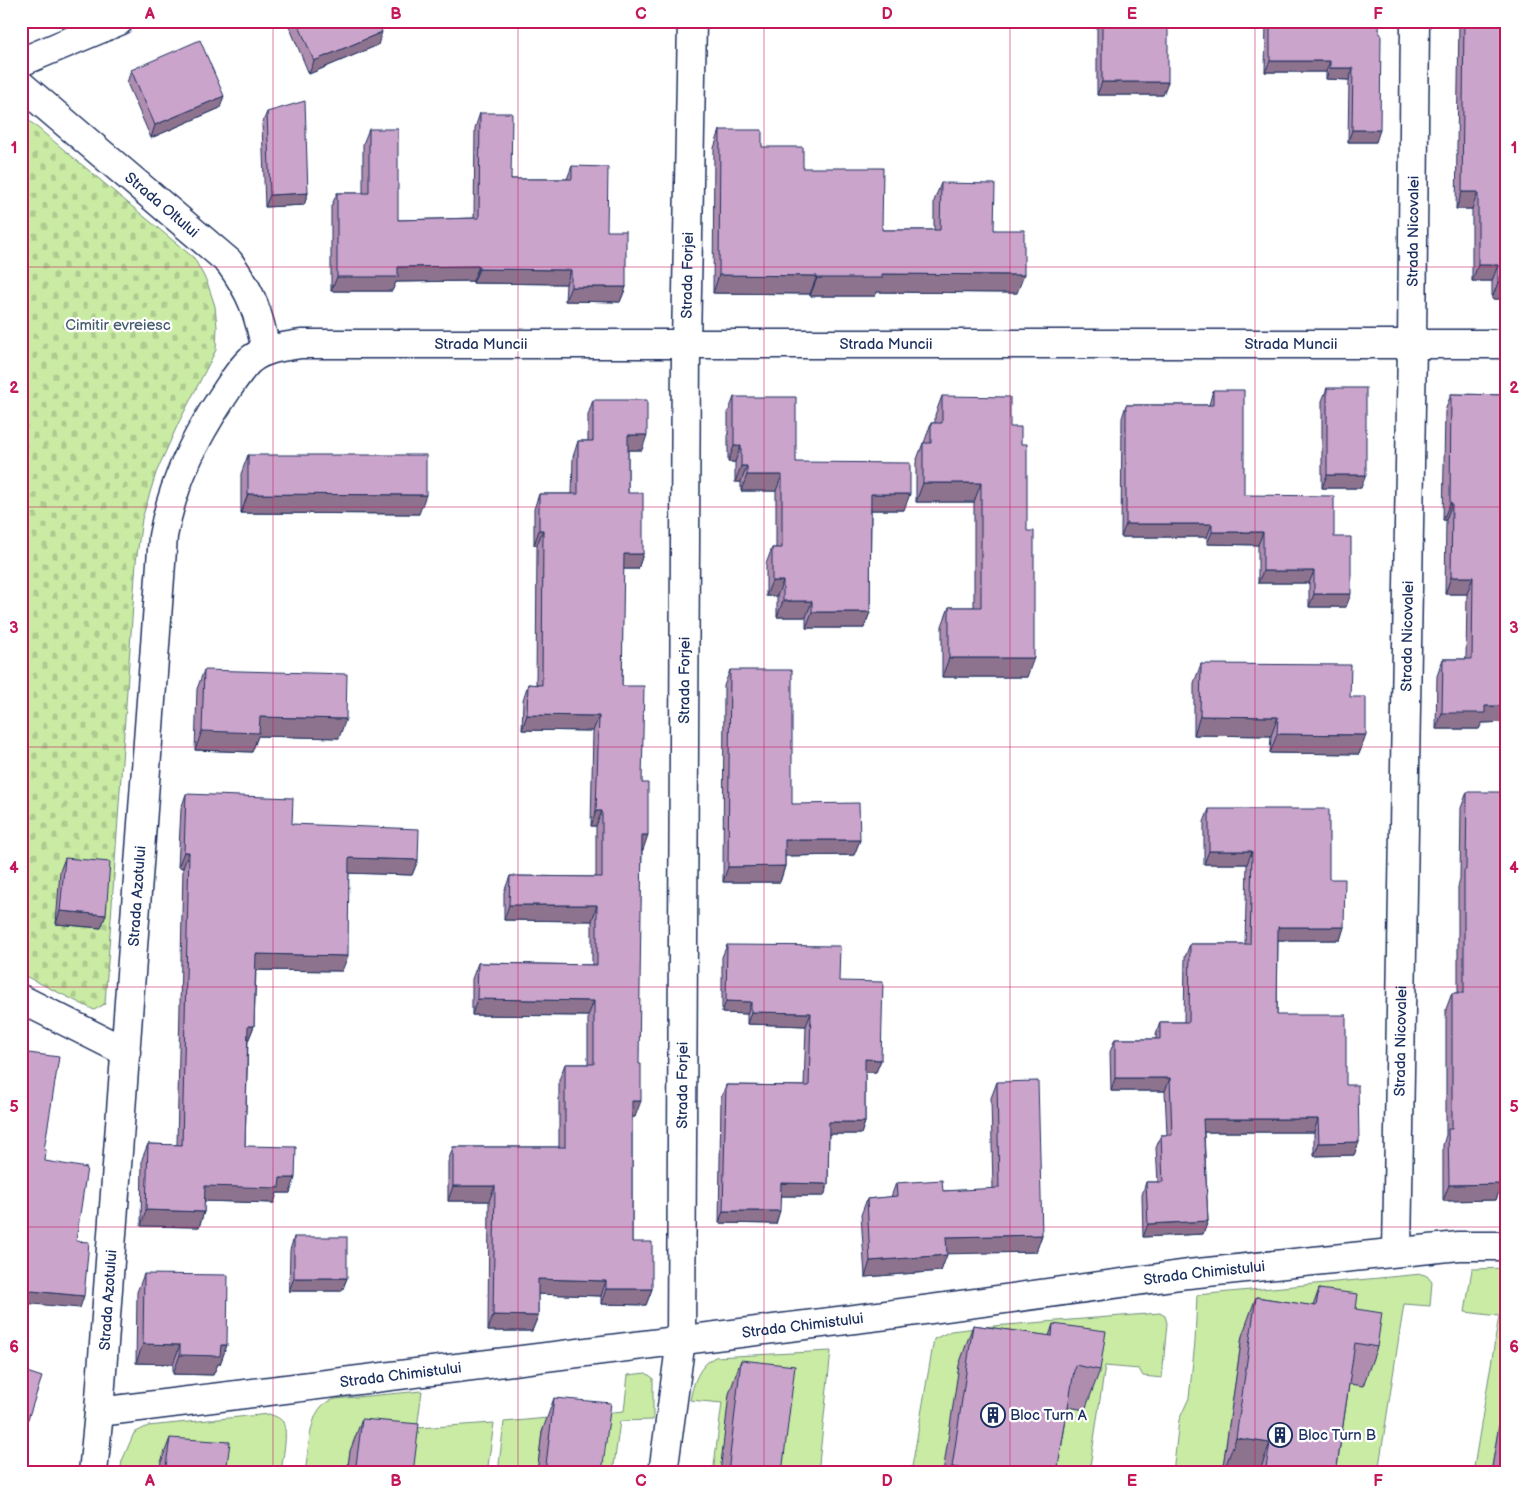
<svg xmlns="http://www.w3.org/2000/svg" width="1528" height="1494" viewBox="0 0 1528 1494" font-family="'Balsamiq Sans',sans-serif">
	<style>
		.grass { fill: #caeba3; stroke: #728d80 }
		.cemetery { fill: url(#cemetery-stones); stroke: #728d80 }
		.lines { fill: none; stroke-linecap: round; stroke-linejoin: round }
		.street-casing { stroke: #1b2f5e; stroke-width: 31 }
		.secondary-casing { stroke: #1b2f5e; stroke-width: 31 }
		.street { stroke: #fff; stroke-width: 28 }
		.secondary { stroke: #fff; stroke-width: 28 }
		.wall { fill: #af8daf; stroke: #1b2f5e }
		.shaded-wall { fill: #8e738e; stroke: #1b2f5e }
		.building { fill: #cba4cb; stroke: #1b2f5e }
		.grid { fill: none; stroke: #c2185b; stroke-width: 1; stroke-opacity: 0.55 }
		.labels { text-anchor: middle; stroke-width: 4.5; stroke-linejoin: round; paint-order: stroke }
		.street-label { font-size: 15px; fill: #1b2f5e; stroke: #fff }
		.park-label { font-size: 15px; fill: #475e6f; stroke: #fff }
		.poi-label { font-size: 15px; fill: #1b2f5e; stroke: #fff; text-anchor: start }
		.neatline { fill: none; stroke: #c2185b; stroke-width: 2 }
		.grid-label { font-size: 16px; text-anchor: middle; font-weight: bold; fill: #c2185b }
	</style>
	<defs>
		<pattern id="cemetery-stones" width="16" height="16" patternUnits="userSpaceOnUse" patternTransform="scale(1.25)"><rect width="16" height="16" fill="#caeba3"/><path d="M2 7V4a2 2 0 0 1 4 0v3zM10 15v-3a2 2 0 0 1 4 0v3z" fill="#adca8f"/></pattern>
	</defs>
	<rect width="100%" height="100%" fill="#fff"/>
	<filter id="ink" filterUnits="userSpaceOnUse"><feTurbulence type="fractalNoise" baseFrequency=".02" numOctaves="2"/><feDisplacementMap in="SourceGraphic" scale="10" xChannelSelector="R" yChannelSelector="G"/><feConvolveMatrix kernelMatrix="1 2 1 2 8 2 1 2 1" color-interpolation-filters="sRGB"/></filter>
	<g filter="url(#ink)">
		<!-- grass -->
		<g class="grass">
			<path d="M1507,1268V1376L1491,1473H1473L1499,1316L1465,1312L1472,1269Z"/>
			<path d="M1422,1274L1427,1276L1432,1282L1430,1306L1404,1304L1378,1473H1328L1242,1336L1222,1473H1173L1179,1420L1189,1398L1195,1342L1197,1295Z"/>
			<path d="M1160,1313L1165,1316L1167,1323L1162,1378L1143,1376L1139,1369L1105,1366L1089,1473H1049L1033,1427L1091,1372L943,1473H911L934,1339L951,1331L993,1326Z"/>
			<path d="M831,1351L818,1473H774L730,1394L720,1473H713L722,1403L690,1400C693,1384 699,1365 715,1357Z"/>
			<path d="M646,1373L653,1378V1420L620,1421L613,1473H594L542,1432L537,1473H498L504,1422L624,1411L628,1375Z"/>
			<path d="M422,1391L417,1428L494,1423L487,1473H406L350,1451L347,1473H305C308,1455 309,1420 321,1407C324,1403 330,1401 335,1399Z"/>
			<path d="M269,1414C274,1416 279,1417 283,1422C289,1432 282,1461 281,1473H220V1467L161,1462L160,1473H120L122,1461L134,1433L148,1426Z"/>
		</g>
		<!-- cemetery -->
		<path class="cemetery" d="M21,114L194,258L207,282L215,306L217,327L216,350L178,424L156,473L142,519L136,562L105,1004L94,1010L21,974Z"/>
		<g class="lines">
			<defs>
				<g id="street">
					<path d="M21,62L119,21"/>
					<path id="s1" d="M21,85L229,262C252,293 259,314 266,351"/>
					<path id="s2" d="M1507,344H301C283,347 265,348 250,360C239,370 231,384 223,396C193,441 173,483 163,536L99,1412L887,1315L1188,1274L1459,1246H1507"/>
					<path d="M21,999L126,1052"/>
					<path id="s3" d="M1397,1252L1412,344L1415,21"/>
					<path id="s4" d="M663,1473L681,1340L686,345L692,21"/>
				</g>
				<path id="secondary" d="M93,1473L99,1412"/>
			</defs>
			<!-- street casing -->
			<use href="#street" class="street-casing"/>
			<!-- secondary casing -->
			<use href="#secondary" class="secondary-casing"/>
			<!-- street -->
			<use href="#street" class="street"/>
			<!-- secondary -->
			<use href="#secondary" class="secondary"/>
		</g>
		<!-- wall -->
		<g class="wall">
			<path d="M287,21H378V45L309,74Z"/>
			<path d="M1097,21H1168L1163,95H1097Z"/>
			<path d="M1266,21H1379L1376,142H1348L1349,80L1326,79V72H1265Z"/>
			<path d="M1459,21H1507V299H1492V281H1472V209H1456Z"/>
			<path d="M131,70L220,108L151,138L127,83Z"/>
			<path d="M267,112L308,193L304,205L265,207L262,124Z"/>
			<path d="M480,113L511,179H567L572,166L607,231L626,287L620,302L565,301L566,284L473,283V281L396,282L392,291H331V207L337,193H363V144L369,129L398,220L474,218L475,128Z"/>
			<path d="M720,130L762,147L803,168L882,230H934V201L941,183L994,230L1017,293L877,292L875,296H810V294L713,293L714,148Z"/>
			<path d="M1327,388L1361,488H1322V401Z"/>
			<path d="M1213,390L1244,495L1334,537L1346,607H1309V583H1258V545L1207,544V537H1121L1122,418L1126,405H1209Z"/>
			<path d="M1451,394L1507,395V722L1482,723L1479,729H1436L1437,676L1443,659H1466L1467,594H1445L1446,520H1443L1445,411Z"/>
			<path d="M942,396L1010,427L1021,444L1027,677H942V626L949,607H974V502H916V462L923,443H924L931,423H935V415Z"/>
			<path d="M734,397L796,462L904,510H871L870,612L864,628H806V617H777V596H766V564L772,548H776V491H741V482H735V462H728V413Z"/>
			<path d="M593,400L642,450H628V493L643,554L638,569H623L622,686L642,783L643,850H642L635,1117H632V1242L652,1289L646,1305L601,1304V1296L538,1294V1316L532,1331H488L489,1201H448V1162L453,1147H559V1080L565,1064H588V1016L472,1015V979L478,963L592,965V921L504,920V892L510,876L596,877V826H591L593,731L522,730L523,700L528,684L536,685L537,545H534V509L539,494H572L573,457L578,441H588V415Z"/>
			<path d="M248,455L419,514L241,513V474Z"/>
			<path d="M1201,664L1350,697L1366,735L1359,754L1270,753L1271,736L1194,735V683Z"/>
			<path d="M204,670L339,738L258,736L252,752L195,750L197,689Z"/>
			<path d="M730,670L792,804L860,840L854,855L785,856V866L780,882H723L724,686Z"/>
			<path d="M1467,792L1507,1180H1502V1184L1496,1200L1443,1201V1145L1446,1135V1009L1452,993H1458V887L1460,879L1461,808Z"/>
			<path d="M186,794L418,860L412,875L349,873L342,971L256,970L254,1026L248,1041L245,1146L290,1193H277L274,1203L204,1201V1212L199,1227L141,1226L142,1159L148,1144L177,1145L183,868L178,867L181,809Z"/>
			<path d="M1209,809L1329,879L1344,927L1340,940H1278L1277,1015L1346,1085L1359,1142L1354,1155L1314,1156V1132H1204L1208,1221L1203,1234L1143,1237L1142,1195L1146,1182H1158L1156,1148L1161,1135H1167L1165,1091H1111L1110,1052L1115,1039H1156V1035L1160,1022H1184L1185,957L1190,944H1245L1247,864H1204V822Z"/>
			<path d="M65,858L101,928L56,924L60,871Z"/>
			<path d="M727,945L839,981L881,1060L876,1072H865V1122L861,1134H829L828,1184L824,1196H781L776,1224L719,1223L721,1098L726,1085L804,1086L806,1026L747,1024V1014L722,1013V957Z"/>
			<path d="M997,1082L1042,1235L1036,1252L947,1253L941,1271L865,1277L861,1215L867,1199L891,1197L896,1183L943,1191L993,1189L991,1098Z"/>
			<path d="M294,1237L347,1278L342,1291H289L290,1250Z"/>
			<path d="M144,1274L227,1345L220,1364H218L213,1375L173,1374V1364L136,1363L137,1292Z"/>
			<path d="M1319,1289L1356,1309L1377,1347L1363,1386L1349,1384L1336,1473H1222L1242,1336L1256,1297L1313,1306Z"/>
			<path d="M1053,1324L1100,1370L1085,1410L1068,1407L1057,1473H943L959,1365L973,1325L1049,1336Z"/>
			<path d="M741,1360L782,1473H720L729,1394Z"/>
			<path d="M1507,1376V1473H1491Z"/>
			<path d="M554,1398L602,1473H537L542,1432Z"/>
			<path d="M362,1419L413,1473H347L350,1451Z"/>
			<path d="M170,1438L226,1473H159L161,1462Z"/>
		</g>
		<!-- shaded-wall -->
		<g class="shaded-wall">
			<path d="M29,21H35L28,24Z"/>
			<path d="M382,32L378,45L309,74L314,61Z"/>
			<path d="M1270,61H1330L1326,72H1265Z"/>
			<path d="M1330,68H1353L1349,80L1326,79Z"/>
			<path d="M1102,82H1168L1163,95H1097Z"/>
			<path d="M224,96L220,108L151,138L155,125Z"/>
			<path d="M1352,130H1380L1376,142H1348Z"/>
			<path d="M1462,192H1478L1472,209H1456Z"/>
			<path d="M308,193L304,205L265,207L270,195Z"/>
			<path d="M1478,265H1498L1492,281H1472Z"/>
			<path d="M479,266L473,281L396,282L392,291H331L337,277L398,267Z"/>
			<path d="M479,269L571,270L566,284L473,283Z"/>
			<path d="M882,274L1024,275L1017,293L877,292L875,296H810L817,278Z"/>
			<path d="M719,275L817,276L810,294L713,293Z"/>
			<path d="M1498,282H1507V299H1492Z"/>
			<path d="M571,287H626L620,302L565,301Z"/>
			<path d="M628,435H647L642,450H622Z"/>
			<path d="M734,446H741L735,462H728Z"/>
			<path d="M741,466H747L741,482H735Z"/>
			<path d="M747,475H782L776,491H741Z"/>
			<path d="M1327,475H1366L1361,488H1322Z"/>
			<path d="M923,483H981L974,502H916Z"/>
			<path d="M248,494L426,495L419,514L241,513Z"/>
			<path d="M871,494H910L904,510H865Z"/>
			<path d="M1450,503H1452L1446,520H1443Z"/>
			<path d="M1126,524H1212L1207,537H1121Z"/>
			<path d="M539,530H543L537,545H534Z"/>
			<path d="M1212,532H1263L1258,545L1207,544Z"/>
			<path d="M624,554H643L638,569H618Z"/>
			<path d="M1263,571H1314L1309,583H1258Z"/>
			<path d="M1451,577H1473L1467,594H1445Z"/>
			<path d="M772,581H783L777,596H766Z"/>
			<path d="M1314,594H1351L1346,607H1309Z"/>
			<path d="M783,601H812L806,617H777Z"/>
			<path d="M812,612H870L864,628H806Z"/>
			<path d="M949,658H1034L1027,677H942Z"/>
			<path d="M1485,706H1507V722L1482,723L1479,729H1436L1442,713Z"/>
			<path d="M527,715L599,716L593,731L522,730Z"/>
			<path d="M1200,716L1278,717L1271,736L1194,735Z"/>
			<path d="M260,717L346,719L339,738L258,736L252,752L195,750L202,731Z"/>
			<path d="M1277,734L1366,735L1359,754L1270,753Z"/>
			<path d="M596,811H602L596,826H591Z"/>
			<path d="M642,835H648L643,850H636Z"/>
			<path d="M785,840H860L854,855L779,856Z"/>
			<path d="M1209,851H1252L1247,864H1204Z"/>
			<path d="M184,852H189L183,868L178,867Z"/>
			<path d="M349,858L418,860L412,875L344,873Z"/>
			<path d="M785,866L780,882H723L728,867Z"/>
			<path d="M509,905H597L592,921L504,920Z"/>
			<path d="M60,911L106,915L101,928L56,924Z"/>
			<path d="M1278,927H1344L1340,940H1274Z"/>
			<path d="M256,954L348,956L342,971L251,970Z"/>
			<path d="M477,999L594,1001L588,1016L472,1015Z"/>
			<path d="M726,1001L751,1002L747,1014L722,1013Z"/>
			<path d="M751,1012L811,1013L806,1026L747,1024Z"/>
			<path d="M248,1026H254L248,1041H242Z"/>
			<path d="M865,1059L881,1060L876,1072H861Z"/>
			<path d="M1115,1078H1170L1165,1091H1111Z"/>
			<path d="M632,1101H641L635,1117H626Z"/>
			<path d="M1203,1119H1318L1314,1132H1199Z"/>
			<path d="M829,1122H865L861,1134H825Z"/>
			<path d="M1359,1142L1354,1155L1314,1156L1319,1143Z"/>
			<path d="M1501,1164H1507V1180H1495Z"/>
			<path d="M280,1178H295L290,1193H277L274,1203L199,1201L205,1186Z"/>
			<path d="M781,1183L828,1184L824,1196H776Z"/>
			<path d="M1502,1184L1496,1200L1443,1201L1449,1185Z"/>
			<path d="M453,1186H495L489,1201H448Z"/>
			<path d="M146,1210L204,1212L199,1227L141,1226Z"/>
			<path d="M723,1211H780L776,1224L719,1223Z"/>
			<path d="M1208,1221L1203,1234L1143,1237L1148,1224Z"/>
			<path d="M1042,1235L1036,1252L940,1254L946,1237Z"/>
			<path d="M947,1255L941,1271L865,1277L870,1261Z"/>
			<path d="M294,1278H347L342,1291H289Z"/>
			<path d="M538,1279L606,1281L601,1296L532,1294Z"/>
			<path d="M606,1289H652L646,1305L601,1304Z"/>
			<path d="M21,1290L84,1296L80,1308L21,1303Z"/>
			<path d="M493,1315L538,1316L532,1331H488Z"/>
			<path d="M143,1344L180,1345L173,1364L136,1363Z"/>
			<path d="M221,1345H227L220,1364H218L213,1375L173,1374L180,1355Z"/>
			<path d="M1236,1438L1270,1443L1259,1473H1223Z"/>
			<path d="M952,1467L987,1472V1473H950Z"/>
		</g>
		<!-- building -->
		<g class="building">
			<path d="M297,21H378L382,32L314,61Z"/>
			<rect x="1102" y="21" width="66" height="61"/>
			<path d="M1270,21H1379V34H1381L1380,130H1352L1353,68H1330V61H1270Z"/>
			<path d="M1464,21H1507V282H1498V265H1478V192H1462Z"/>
			<path d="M200,40L224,96L155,125L131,70Z"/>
			<path d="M305,101L308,193L270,195L267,112Z"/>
			<path d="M480,113H512L511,179H572V166L608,167L607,231H626V287H571V270L479,269V266L398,267V277H337V193H369V129H398V220L479,218Z"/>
			<path d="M720,130H762V147H803V168H883L882,230H940L941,183L995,184L994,230H1024V275L882,274V278H817V276L719,275Z"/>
			<rect x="1327" y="388" width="39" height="87"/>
			<path d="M1213,390H1244V495L1334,496V537H1351V594H1314V571H1263V532H1212V524H1126V405H1213Z"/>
			<path d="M1451,394L1507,395V706H1485V713H1442L1443,659H1472L1473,577H1451L1452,503H1450Z"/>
			<path d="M942,396L1010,397V427H1021V444H1027V531H1034V658H949V607H981V483H923V443H931V423H942Z"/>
			<path d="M734,397H796V462L910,463V494H871L870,612H812V601H783V581H772V548H782V475H747V466H741V446H734Z"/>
			<path d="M593,400H647V435H628V493H643V554H624L622,686H644L642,783H648V835H642L639,1064H641V1101H632V1242H652V1289H606V1281L538,1279V1316L493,1315L495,1186H453V1147H565V1064H594V1001L477,999L478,963L597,965V905H509L510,876L602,877V811H596L599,716L527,715L528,684L542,685L543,530H539V494H578V441H593Z"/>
			<path d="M248,455H426V495L248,494Z"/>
			<path d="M1201,664L1351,665L1350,697H1366V735L1277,734L1278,717L1200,716Z"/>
			<path d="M204,670L347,674L346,719L260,717L259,733L202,731Z"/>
			<path d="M730,670H792V804L859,803L860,840H785V866L728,867Z"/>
			<path d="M1467,792H1507V1164H1501L1502,1184L1449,1185L1448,1129H1452V993H1464V870H1466Z"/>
			<path d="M186,794L293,798L292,824L419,829L418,860L349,858L348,956L256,954L254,1026H248L245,1146L296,1147L295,1178H280L279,1188L205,1186L204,1212L146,1210L148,1144L182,1145L189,852H184Z"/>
			<path d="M1209,809H1329V879H1345L1344,927H1278L1277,1015H1346V1085H1358L1359,1142L1319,1143L1318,1119H1203L1208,1221L1148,1224L1146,1182H1163L1161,1135H1172L1170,1078H1115V1039H1160V1022H1189L1190,944H1250L1252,851H1209Z"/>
			<path d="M65,858L110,862L106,915L60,911Z"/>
			<path d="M727,945L840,946L839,981L883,982L881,1060L865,1059V1122H829L828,1184L781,1183L780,1211H723L726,1085L809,1086L811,1013L751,1012V1002L726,1001Z"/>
			<path d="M21,1052L59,1057L44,1150H46L45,1161L87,1168L76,1241L89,1242L84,1296L21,1290Z"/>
			<path d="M1038,1081L1042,1235L946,1237L947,1255L870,1261L867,1199L897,1196L896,1183L942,1180L943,1191L999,1188L997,1082Z"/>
			<rect x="294" y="1237" width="53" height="41"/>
			<path d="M144,1274L228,1275L227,1345H221L220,1356L180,1355V1345L143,1344Z"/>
			<path d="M1319,1289L1358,1294L1356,1309L1382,1313L1377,1347L1355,1343L1336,1473H1265L1270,1443L1236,1438L1256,1297L1316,1306Z"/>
			<path d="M1053,1324L1106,1331L1100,1370L1075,1365L1057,1473H987V1472L952,1467L973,1325L1052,1336Z"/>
			<path d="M741,1360L795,1366L782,1473H728Z"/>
			<path d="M21,1370L42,1377L21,1440Z"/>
			<path d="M554,1398L611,1403L602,1473H545Z"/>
			<path d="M362,1419L419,1424L413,1473H355Z"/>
			<path d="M1507,1425V1455L1502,1454Z"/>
			<path d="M170,1438L230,1442L226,1473H165Z"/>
		</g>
	</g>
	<!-- grid -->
	<path class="grid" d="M273,21V1473M518,21V1473M764,21V1473M1010,21V1473M1255,21V1473M21,267H1507M21,507H1507M21,747H1507M21,987H1507M21,1227H1507"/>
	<!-- icons -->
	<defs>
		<symbol id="building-ring" viewBox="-11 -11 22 22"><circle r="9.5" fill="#fff" stroke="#1b2f5e" stroke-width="1.5"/><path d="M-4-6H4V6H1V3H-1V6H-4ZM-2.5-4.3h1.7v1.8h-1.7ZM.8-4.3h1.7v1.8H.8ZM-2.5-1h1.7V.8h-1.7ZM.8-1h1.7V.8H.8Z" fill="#1b2f5e"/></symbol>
	</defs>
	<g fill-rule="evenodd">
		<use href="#building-ring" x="979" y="1401" width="28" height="28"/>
		<use href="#building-ring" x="1266" y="1421" width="28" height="28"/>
	</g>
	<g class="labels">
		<!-- street labels -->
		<g class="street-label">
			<text dy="5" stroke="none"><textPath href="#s1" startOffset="185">Strada Oltului</textPath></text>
			<text dy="5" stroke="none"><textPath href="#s3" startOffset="1021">Strada Nicovalei</textPath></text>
			<text dy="5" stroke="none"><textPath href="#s4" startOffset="1199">Strada Forjei</textPath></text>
			<text x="481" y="349">Strada Muncii</text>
			<text x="886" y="349">Strada Muncii</text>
			<text x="1291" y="349">Strada Muncii</text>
			<text dy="5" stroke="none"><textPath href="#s3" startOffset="616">Strada Nicovalei</textPath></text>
			<text dy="5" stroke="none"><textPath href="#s4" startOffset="794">Strada Forjei</textPath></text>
			<text transform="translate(137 896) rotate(-86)" y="5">Strada Azotului</text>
			<text dy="5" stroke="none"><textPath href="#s3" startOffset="211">Strada Nicovalei</textPath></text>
			<text dy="5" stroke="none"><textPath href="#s4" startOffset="389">Strada Forjei</textPath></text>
			<text dy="5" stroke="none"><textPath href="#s2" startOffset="3451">Strada Chimistului</textPath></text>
			<text transform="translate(108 1300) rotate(-86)" y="5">Strada Azotului</text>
			<text dy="5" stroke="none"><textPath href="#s2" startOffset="3046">Strada Chimistului</textPath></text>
			<text dy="5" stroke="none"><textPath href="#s2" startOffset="2641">Strada Chimistului</textPath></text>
		</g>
		<!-- park labels -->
		<g class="park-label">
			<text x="118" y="330">Cimitir evreiesc</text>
		</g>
		<!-- poi labels -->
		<g class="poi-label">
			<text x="1010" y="1420">Bloc Turn A</text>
			<text x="1298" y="1440">Bloc Turn B</text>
		</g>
	</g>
	<!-- margin -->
	<rect width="1528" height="1494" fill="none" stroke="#fff" stroke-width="55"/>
	<rect x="28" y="28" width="1472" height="1438" class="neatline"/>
	<g class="grid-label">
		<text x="150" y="19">A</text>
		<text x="396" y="19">B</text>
		<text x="641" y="19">C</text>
		<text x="887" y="19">D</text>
		<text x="1132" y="19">E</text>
		<text x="1378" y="19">F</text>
		<text x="14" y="153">1</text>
		<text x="1514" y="153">1</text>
		<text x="14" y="393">2</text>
		<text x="1514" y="393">2</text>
		<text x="14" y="633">3</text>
		<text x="1514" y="633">3</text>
		<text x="14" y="873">4</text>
		<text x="1514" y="873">4</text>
		<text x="14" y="1112">5</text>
		<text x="1514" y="1112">5</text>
		<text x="14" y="1352">6</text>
		<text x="1514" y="1352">6</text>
		<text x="150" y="1486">A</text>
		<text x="396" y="1486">B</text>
		<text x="641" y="1486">C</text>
		<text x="887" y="1486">D</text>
		<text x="1132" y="1486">E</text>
		<text x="1378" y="1486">F</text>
	</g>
</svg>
